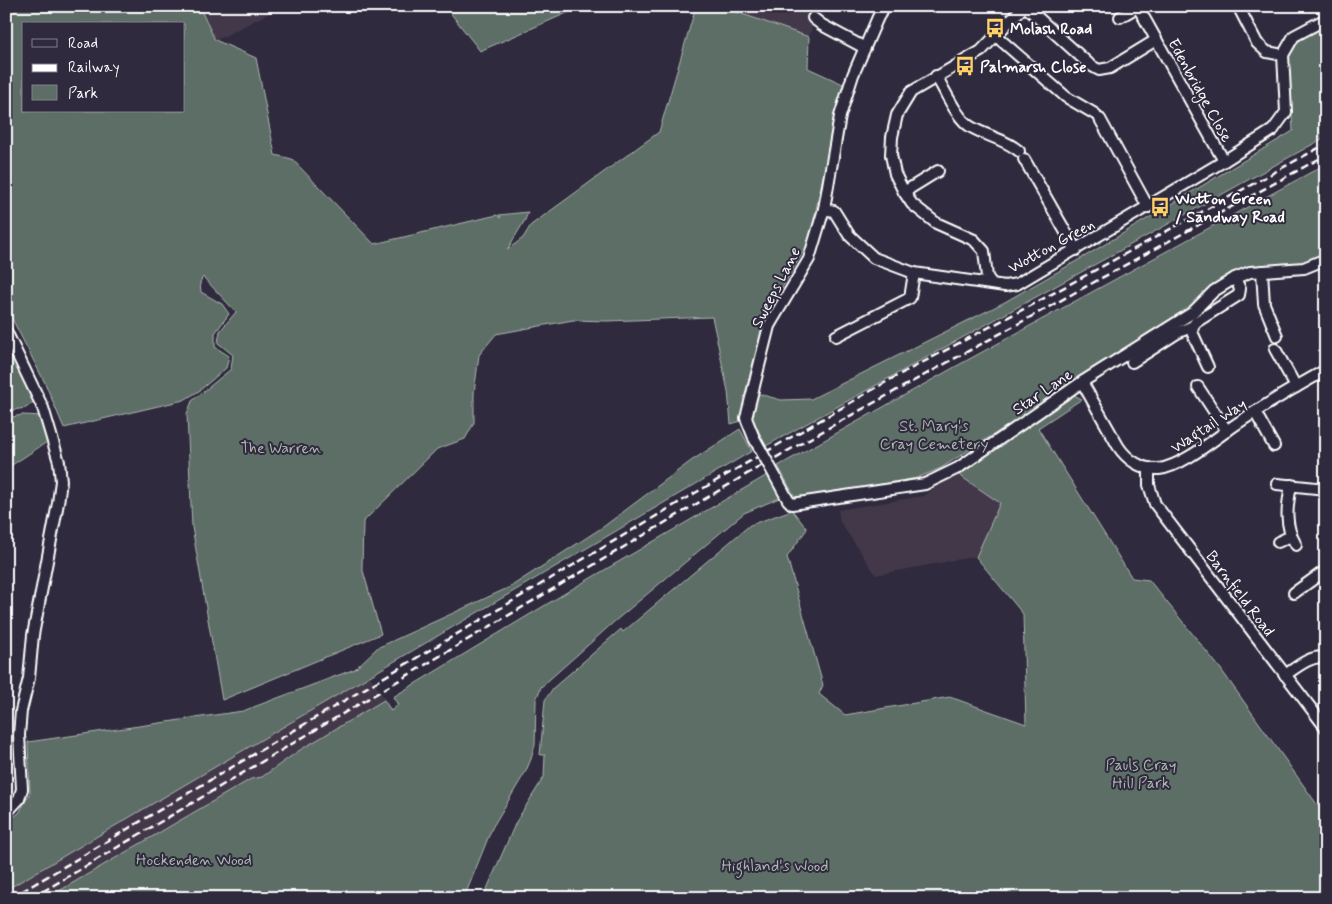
<svg xmlns="http://www.w3.org/2000/svg" width="1332" height="904" viewBox="0 0 1332 904" font-family="Mynerve,sans-serif">
	<style>
		.built { fill: #433848 }
		.green { fill: #5d6e66; stroke: #aeb6b2; fill-rule: evenodd }
		.lines { fill: none; stroke-linecap: round; stroke-linejoin: round }
		.minor-casing { stroke: #fff; stroke-width: 14 }
		.minor { stroke: #2f2a3d; stroke-width: 10 }
		.rail { stroke: #fff; stroke-width: 2.5; stroke-dasharray: 8 4; stroke-linecap: butt }
		.minor-bridge-casing { stroke: #fff; stroke-width: 14; stroke-linecap: butt }
		.minor-bridge { stroke: #2f2a3d; stroke-width: 10 }
		.labels { text-anchor: middle; stroke-width: 4; stroke-linejoin: round; paint-order: stroke }
		.poi-label { font-size: 16px; font-weight: bold; fill: #fff; stroke: #2f2a3d; text-anchor: start }
		.street-label { font-size: 16px; fill: #fff; stroke: #2f2a3d }
		.park-label { font-size: 16px; fill: #aeb6b2; stroke: #2f2a3d }
	</style>
	<rect width="100%" height="100%" fill="#2f2a3d"/>
	<filter id="ink" filterUnits="userSpaceOnUse"><feTurbulence type="fractalNoise" baseFrequency=".02" numOctaves="2"/><feDisplacementMap in="SourceGraphic" scale="10" xChannelSelector="R" yChannelSelector="G"/><feConvolveMatrix kernelMatrix="1 2 1 2 8 2 1 2 1" color-interpolation-filters="sRGB"/></filter>
	<g filter="url(#ink)">
		<!-- built -->
		<g class="built">
			<path d="M199,6H283L215,41Z"/>
			<path d="M719,6H833L816,17L809,37Z"/>
			<path d="M956,473L1000,503L977,556L876,575L840,522L838,510L923,496Z"/>
			<path d="M355,669L370,676L392,710L328,764L52,898H6V884Z"/>
		</g>
		<!-- green -->
		<g class="green">
			<path d="M9,6H199L215,40L256,58L275,155L292,159L374,244L497,215L501,218L499,215L528,212L525,220L507,250L523,238L531,225L659,132L696,6H719L809,37L808,68L843,84L809,242L766,315L746,390L741,421L731,424L728,391L712,317L607,321L573,320L496,334L479,355L474,393V423L465,439L437,449L363,522L362,567L381,634L222,700L192,527L187,414L192,401L231,369L233,355L218,343L220,331L236,312L203,277L200,282L201,292L222,304L229,314L215,333V347L229,356L226,368L199,391L184,400L64,428L45,383L6,307V8ZM24,24H184V111H24Z"/>
			<path d="M445,6H583L480,51Z"/>
			<path d="M1326,26V137L766,446L751,416L756,393L781,400L811,399L1003,303L1087,255L1293,131L1288,58L1298,41Z"/>
			<path d="M1326,164V253L1300,265L1257,267L941,468L917,478L853,489L823,496L796,499L778,466L953,368Z"/>
			<path d="M6,337L36,400L26,408L6,411Z"/>
			<path d="M1072,394L1082,399L1038,428L1132,578L1149,580L1220,668L1326,817V898H483L516,822L544,777L545,755H540L545,700L553,688L621,629L623,632L750,525L792,510L807,529L787,557L823,685L819,694L845,715L950,697L1026,724L1023,614L976,557L1000,503L956,473Z"/>
			<path d="M23,415L43,416L50,440L6,469V418Z"/>
			<path d="M740,429L752,451L6,890V822L19,813L30,793L28,742L243,711L355,669L377,648L510,587L603,527L691,461Z"/>
			<path d="M769,474L784,496L744,513L615,621L541,687L536,700L535,745L531,759L526,771L492,828L464,898H47L251,779L262,777L300,750L384,700L391,711L398,705L393,697L572,589Z"/>
		</g>
		<g class="lines">
			<defs>
				<g id="minor">
					<path d="M1025,6L1090,65L1099,70L1110,68L1156,40"/>
					<path d="M1238,6L1257,43L1267,52L1283,55"/>
					<path d="M1138,7L1224,161"/>
					<path d="M1120,17L1139,6"/>
					<path d="M813,18L822,25L865,48"/>
					<path d="M996,36L1066,97L1095,114"/>
					<path d="M936,76C945,90 957,119 971,127C986,136 1005,139 1019,151"/>
					<path d="M1100,119L1148,207"/>
					<path d="M1024,159L1076,250"/>
					<path d="M904,192L938,171"/>
					<path d="M824,209L834,211L849,235L874,258L914,273L1005,286L1017,284L1224,161L1273,130L1286,112L1283,55L1294,36L1326,19"/>
					<path d="M1262,271L1264,304L1277,336"/>
					<path d="M992,284L987,277L984,251L974,240L936,223L912,204L904,192L895,174L891,155L892,137L897,115L911,92L981,51L1024,6"/>
					<path d="M6,331L43,408L59,462L61,481L58,503L33,635L29,678L21,711L19,735L22,789L19,799L6,813"/>
					<path d="M836,336L910,298L914,273"/>
					<path d="M1275,349L1296,387"/>
					<path d="M1132,362L1177,333L1193,326"/>
					<path d="M1208,367L1192,332L1193,326L1196,322L1239,295L1240,289L1235,278"/>
					<path d="M1082,382L1118,446C1127,460 1142,470 1159,469C1184,466 1219,435 1241,421C1268,403 1297,386 1326,370"/>
					<path d="M1198,387L1227,431"/>
					<path d="M1255,412L1274,446"/>
					<path d="M754,438L746,418L769,326L809,259L824,209L840,116L853,75L878,17L885,6"/>
					<path d="M1149,468V485L1155,504L1326,728"/>
					<path d="M775,476L788,500L792,504L925,484L958,468L1082,382L1192,313L1214,291L1235,278L1250,272L1304,268L1326,259"/>
					<path d="M1277,484L1326,489"/>
					<path d="M1291,485C1287,507 1284,525 1296,545"/>
					<path d="M1278,542L1291,536"/>
					<path d="M1294,593L1326,570"/>
					<path d="M1285,675C1296,668 1311,654 1326,658"/>
				</g>
			</defs>
			<!-- minor casing -->
			<use href="#minor" class="minor-casing"/>
			<!-- minor -->
			<use href="#minor" class="minor"/>
			<!-- rail -->
			<g class="rail">
				<path d="M11,898L690,496L893,378L1037,302L1326,144"/>
				<path d="M32,898L752,471L848,417L1326,155"/>
			</g>
			<defs>
				<path id="minor-bridge" d="M754,438L775,476"/>
			</defs>
			<!-- minor-bridge casing -->
			<use href="#minor-bridge" class="minor-bridge-casing"/>
			<!-- minor-bridge -->
			<use href="#minor-bridge" class="minor-bridge"/>
		</g>
	</g>
	<!-- icons -->
	<defs>
		<symbol id="bus-bare" viewBox="-9 -9 18 18"><path d="M-5-6H5V4H4V6H2V4H-2V6H-4V4H-5ZM-3.5-4V0h7V-4ZM-3.5 1.2v1.5H-2V1.2ZM2 1.2v1.5H3.5V1.2Z" fill="#ffd166" stroke="#2f2a3d" stroke-width="2.5" paint-order="stroke"/></symbol>
	</defs>
	<g fill-rule="evenodd">
		<use href="#bus-bare" x="981" y="14" width="28" height="28"/>
		<use href="#bus-bare" x="951" y="52" width="28" height="28"/>
		<use href="#bus-bare" x="1146" y="193" width="28" height="28"/>
	</g>
	<g class="labels">
		<!-- poi labels -->
		<g class="poi-label">
			<text x="1010" y="34">Molash Road</text>
			<text x="980" y="72">Palmarsh Close</text>
			<text x="1175" y="204">Wotton Green<tspan x="1175" dy="18">/ Sandway Road</tspan></text>
		</g>
		<!-- street labels -->
		<g class="street-label">
			<text transform="translate(1201 90) rotate(61)" y="6">Edenbridge Close</text>
			<text transform="translate(1051 245) rotate(-29)" y="6">Wotton Green</text>
			<text transform="translate(775 287) rotate(-63)" y="6">Sweeps Lane</text>
			<text transform="translate(1042 391) rotate(-34)" y="6">Star Lane</text>
			<text transform="translate(1208 425) rotate(-33)" y="6">Wagtail Way</text>
			<text transform="translate(1241 593) rotate(53)" y="6">Barnfield Road</text>
		</g>
		<!-- park labels -->
		<g class="park-label">
			<text x="934" y="431">St. Mary's<tspan x="934" dy="18">Cray Cemetery</tspan></text>
			<text x="281" y="453">The Warren</text>
			<text x="1141" y="770">Pauls Cray<tspan x="1141" dy="18">Hill Park</tspan></text>
			<text x="194" y="865">Hockenden Wood</text>
			<text x="775" y="871">Highland's Wood</text>
		</g>
	</g>
	<!-- margin -->
	<rect width="1332" height="904" fill="none" stroke="#2f2a3d" stroke-width="25"/>
	<rect x="12" y="12" width="1307" height="879" fill="none" stroke="#fff" stroke-width="2" filter="url(#ink)"/>
	<!-- legend -->
	<rect x="22" y="22" width="162" height="90" fill="#2f2a3d" stroke="#827f8b"/>
	<rect x="32" y="39" width="25" height="8" fill="#2f2a3d" stroke="#827f8b"/>
	<text x="68" y="48" font-size="15" fill="#ffffff">Road</text>
	<rect x="32" y="64" width="25" height="8" fill="#ffffff" stroke="#827f8b"/>
	<text x="68" y="72" font-size="15" fill="#ffffff">Railway</text>
	<rect x="32" y="85" width="25" height="15" fill="#5d6e66" stroke="#827f8b"/>
	<text x="68" y="98" font-size="15" fill="#ffffff">Park</text>
</svg>
